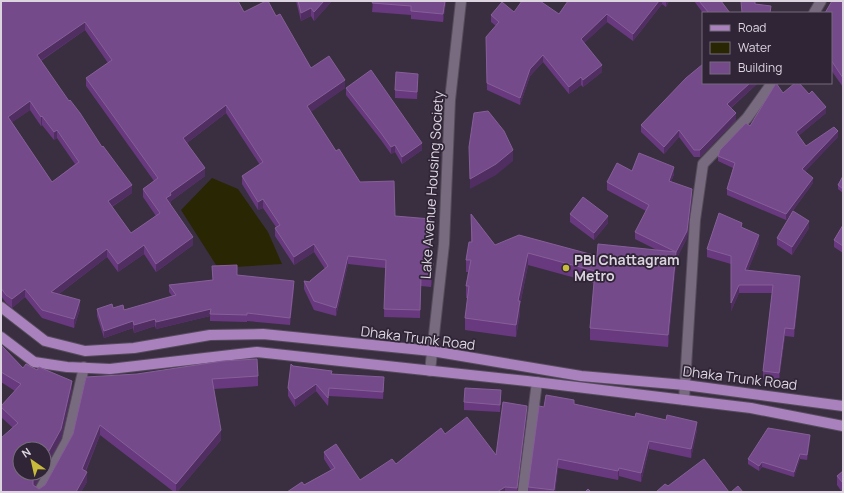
<svg xmlns="http://www.w3.org/2000/svg" width="844" height="493" viewBox="0 0 844 493" font-family="Manrope,sans-serif">
	<style>
		.water { fill: #292603 }
		.lines { fill: none; stroke-linecap: round; stroke-linejoin: round }
		.minor-casing { stroke: #554c5b; stroke-width: 12 }
		.major-casing { stroke: #554c5b; stroke-width: 12 }
		.minor { stroke: #786b7f; stroke-width: 10 }
		.major { stroke: #a981bd; stroke-width: 10 }
		.wall { fill: #69397f; fill-rule: evenodd }
		.shaded-wall { fill: #512e62 }
		.building { fill: #754a8a; stroke: #855f97; fill-rule: evenodd }
		.poi-dot { fill: #c8bb3b; stroke: #302536; stroke-width: 1.5 }
		.labels { text-anchor: middle; stroke-width: 3.5; stroke-linejoin: round; paint-order: stroke }
		.street-label { font-size: 14px; fill: #dcd5e0; stroke: #302536 }
		.poi-label { font-size: 14px; font-weight: bold; fill: #dcd5e0; stroke: #302536; text-anchor: start }
	</style>
	<rect width="100%" height="100%" fill="#3a2f41"/>
	<!-- water -->
	<path class="water" d="M212,178L238,189L268,232L282,264L218,268L181,210Z"/>
	<g class="lines">
		<defs>
			<g id="minor">
				<path d="M814,13L821,1"/>
				<path d="M430,371L444,244L450,100L461,1"/>
				<path d="M684,400L695,220L703,164L747,118L772,83"/>
				<path d="M39,492L67,441L84,367"/>
				<path d="M523,492L537,382"/>
			</g>
			<g id="major">
				<path d="M1,307L45,341L85,351L134,348L210,335L263,334L432,351L581,376L685,385L843,406"/>
				<path d="M1,337L34,362L67,367L110,369L257,352L527,381L751,408L843,426"/>
			</g>
		</defs>
		<!-- minor casing -->
		<use href="#minor" class="minor-casing"/>
		<!-- major casing -->
		<use href="#major" class="major-casing"/>
		<!-- minor -->
		<use href="#minor" class="minor"/>
		<!-- major -->
		<use href="#major" class="major"/>
	</g>
	<!-- wall -->
	<g class="wall">
		<path d="M1,1L244,12L276,16L311,68L345,88L310,112L336,151L360,182L395,216L431,227L428,262L433,271L431,287L421,286L420,318L384,317L385,268L348,264L336,316L314,310L304,289V281L310,282V281L325,269L314,252L294,265L275,236V228L276,227L263,208L258,210L242,184V176L260,165L226,113L187,143L205,176L171,201V203L170,204L193,245L156,272L144,254L118,272L107,257L59,294L80,309L74,328L42,318L25,297L12,308L6,303L1,296ZM85,30L108,63L86,78V86L154,181L143,189V197L156,216L131,233L112,207L132,193L41,61ZM30,110L41,126L42,125L54,140L57,138L75,164L52,182L12,122Z"/>
		<path d="M296,1H332L314,21L311,16L301,21Z"/>
		<path d="M373,1H446L443,22L411,19V15L372,12Z"/>
		<path d="M568,1H669L666,7L662,4L633,41L607,22L584,43L602,72L583,87L581,85L569,94L543,62L530,76L520,105L487,90L486,45L496,26L491,22V15L559,14Z"/>
		<path d="M694,1H721L730,13H703Z"/>
		<path d="M843,1V87L831,70V13Z"/>
		<path d="M418,81L417,99L395,98V90Z"/>
		<path d="M703,83H758L731,108L736,120L700,157H694L679,137L664,154L641,132V125Z"/>
		<path d="M346,88L422,150L402,164L395,152L391,154L381,140L346,95Z"/>
		<path d="M783,93L826,113L798,136L806,146L838,137L805,171L813,183L786,220L727,195V189L733,168L718,161V156L750,126Z"/>
		<path d="M632,171L674,174L671,182L692,197L687,238L676,260L668,347L590,340V328L594,283L528,265L520,305V313L516,337L465,330V318L468,298H466V286L468,272H466V260L471,242V214L495,245L597,256L657,250L635,239V232L646,211L607,190V182Z"/>
		<path d="M843,176V193L838,189V185Z"/>
		<path d="M570,214L608,223L594,240L570,222Z"/>
		<path d="M843,225V253L834,247V240Z"/>
		<path d="M742,228L759,243L748,270L800,283L794,337L785,336L779,380L763,379V371L772,293H739L731,311V264L707,257V249Z"/>
		<path d="M809,228L792,255L777,245V238Z"/>
		<path d="M212,266L237,275L294,288L290,325L247,321V322L210,321V316L156,329L155,326L134,333L133,328L104,338L97,316V309L113,308L124,310L172,296L169,292V285L213,280Z"/>
		<path d="M1,345L23,368L72,390L61,439L35,486L39,489L45,485L73,434L86,377L258,376V386L214,389L221,440L177,492H174L100,435L86,471L87,482L81,492H1L13,428L1,417V406L15,391L1,382Z"/>
		<path d="M293,366L384,384L383,399L329,396L328,406L316,391L295,407L288,396V388Z"/>
		<path d="M501,398L500,412L464,410V402Z"/>
		<path d="M574,404L697,430L691,458L649,449L641,482L619,476L618,480L558,468L555,492H528V487L544,407Z"/>
		<path d="M527,413L517,492H287L304,485L331,470L324,459V452L360,480L396,464L445,434L496,455Z"/>
		<path d="M810,440L807,460L800,459L794,477L762,467L759,471L748,464V459Z"/>
		<path d="M843,471V492H842L837,485V476Z"/>
	</g>
	<!-- shaded-wall -->
	<g class="shaded-wall">
		<path d="M324,1H332L314,21V12Z"/>
		<path d="M445,1H446L443,22V14Z"/>
		<path d="M659,1H662V4L633,41V34Z"/>
		<path d="M666,1H669L666,7Z"/>
		<path d="M311,8V16L301,21V13Z"/>
		<path d="M607,14V22L581,46V39Z"/>
		<path d="M85,22V30L37,63V55Z"/>
		<path d="M543,55V62L530,76L520,105V98L530,69Z"/>
		<path d="M602,65V72L583,87V80Z"/>
		<path d="M581,77V85L569,94V87Z"/>
		<path d="M345,80V88L307,115V106Z"/>
		<path d="M750,83H758L727,111V104Z"/>
		<path d="M30,101V110L8,125V117Z"/>
		<path d="M226,105V113L183,146V138Z"/>
		<path d="M826,107V113L796,138V132Z"/>
		<path d="M736,113V120L700,157V150Z"/>
		<path d="M42,116V125L41,126V117Z"/>
		<path d="M57,130V138L54,140V132Z"/>
		<path d="M679,130V137L664,154V147Z"/>
		<path d="M838,131V137L802,175V169Z"/>
		<path d="M422,143V150L402,164V157Z"/>
		<path d="M395,145V152L391,154V147Z"/>
		<path d="M513,150V161L496,175L470,189V179Z"/>
		<path d="M674,167V174L669,188V181Z"/>
		<path d="M205,168V176L171,201V203L166,207V198L170,193Z"/>
		<path d="M813,178V183L786,220V214Z"/>
		<path d="M132,185V193L108,209V201Z"/>
		<path d="M692,189V197L687,238L676,260V252Z"/>
		<path d="M263,199V208L258,210V202Z"/>
		<path d="M608,216V223L594,240V233Z"/>
		<path d="M431,219V227L428,270V262Z"/>
		<path d="M809,221V228L792,255V247Z"/>
		<path d="M759,235V243L745,278V270Z"/>
		<path d="M193,237V245L156,272V264Z"/>
		<path d="M314,244V252L294,265V257Z"/>
		<path d="M144,245V254L118,272V264Z"/>
		<path d="M107,249V257L51,300V292Z"/>
		<path d="M676,252V264L668,347V335Z"/>
		<path d="M528,253V265L520,305V313L516,337V325L518,301Z"/>
		<path d="M348,256V264L336,316V308Z"/>
		<path d="M433,263V271L431,287V278Z"/>
		<path d="M800,276V283L794,337V329Z"/>
		<path d="M294,281V288L290,325V318Z"/>
		<path d="M739,285V293L731,311V303Z"/>
		<path d="M25,289V297L12,308V299Z"/>
		<path d="M80,300V309L74,328V319Z"/>
		<path d="M211,309L210,316L156,329V322Z"/>
		<path d="M155,319V326L134,333V325Z"/>
		<path d="M133,321V328L104,338V331Z"/>
		<path d="M785,328V336L779,380V373Z"/>
		<path d="M72,381V390L61,439L44,469V460Z"/>
		<path d="M316,384V391L295,407V399Z"/>
		<path d="M329,388V396L328,406V398Z"/>
		<path d="M527,406V413L517,492V488Z"/>
		<path d="M697,422V430L691,458V449Z"/>
		<path d="M100,425V435L82,479V469Z"/>
		<path d="M221,430V440L177,492H176V484Z"/>
		<path d="M810,435V440L807,460V455Z"/>
		<path d="M649,441V449L641,482V473Z"/>
		<path d="M800,454V459L794,477V472Z"/>
		<path d="M558,459V468L555,492H554Z"/>
		<path d="M762,462V467L759,471V466Z"/>
		<path d="M619,468V476L618,480V471Z"/>
		<path d="M87,472V482L81,492H76Z"/>
		<path d="M37,473H42L33,489V479Z"/>
		<path d="M505,487V492H497Z"/>
	</g>
	<!-- building -->
	<g class="building">
		<path d="M1,1H238L244,12L266,1H268L276,16L280,14L311,68L329,56L345,80L307,106L336,151L339,149L360,182L394,181L395,216L431,219L428,262L433,263L431,278L421,277L420,310L384,309L386,260L348,256L336,308L314,301L304,281L310,282V281L328,266L314,244L294,257L275,228L280,225L263,199L258,202L242,176L263,162L226,105L183,138L205,168L170,193L171,195L166,198L193,237L156,264L144,245L118,264L107,249L51,292L80,300L74,319L42,310L25,289L12,299L6,295L1,288ZM85,22L112,60L86,78L158,178L143,189L160,213L131,233L108,201L132,185L103,146L102,147L80,113L70,100L69,101L37,55ZM30,101L41,117L42,116L54,132L57,130L79,162L52,182L8,117Z"/>
		<path d="M298,1H324L314,12L311,8L301,13Z"/>
		<path d="M373,1H445L443,14L411,11V6L372,3Z"/>
		<path d="M522,1H540L559,14L568,1H659L633,34L607,14L581,39L602,65L583,80L581,77L569,87L543,55L530,69L520,98L487,83L486,37L499,22L491,15L502,2L514,12Z"/>
		<path d="M699,1H721L730,13H709Z"/>
		<path d="M741,1H755V4L771,6L770,13H742Z"/>
		<path d="M832,1H843V78L831,60V13H825Z"/>
		<path d="M703,64V83H750L727,104L736,113L700,150H694L679,130L664,147L641,125L686,78Z"/>
		<path d="M371,70L422,143L402,157L395,145L391,147L381,133L346,88Z"/>
		<path d="M396,72L418,74L417,92L395,90Z"/>
		<path d="M776,83L783,93L795,83H799L809,94L812,91L826,107L796,132L806,146L834,127L838,131L802,169L813,178L786,214L727,189L735,163L718,156L720,150L746,123L750,126Z"/>
		<path d="M488,111L504,131L513,150L496,164L470,179L469,147L474,113Z"/>
		<path d="M639,153L674,167L669,181L692,189L687,231L676,252L635,232L649,205L607,182L617,163L632,171Z"/>
		<path d="M843,176V189L838,185Z"/>
		<path d="M583,197L608,216L594,233L570,214Z"/>
		<path d="M793,211L809,221L792,247L777,238Z"/>
		<path d="M719,213L742,223L741,227L759,235L745,270L800,276L794,329L785,328L779,373L763,371L773,285H739L731,303V256L707,249Z"/>
		<path d="M471,214L495,245L519,235L597,256L598,244L676,252L668,335L590,328L595,271L528,253L518,301H520L516,325L465,318L469,286H466L471,260H466L469,242H472Z"/>
		<path d="M843,225V246L834,240Z"/>
		<path d="M237,265V275L294,281L290,318L247,313V315L210,314L211,309L156,322L155,319L134,325L133,321L104,331L97,309L112,304L113,308L123,305L124,310L176,295L169,285L213,280L212,266Z"/>
		<path d="M1,345L23,368L26,364L37,370L39,367L72,381L61,429L44,460V449H20V473H37L33,479V485L39,489L45,485L73,434L86,377L137,374L223,361L257,359L258,376L212,379L221,430L176,484L100,425L82,469L87,472L76,492H1V438L18,423L1,407V406L21,384L1,372Z"/>
		<path d="M291,364L293,366L332,371L331,374L384,377L383,392L329,388L328,398L316,384L295,399L288,388Z"/>
		<path d="M465,388L501,390L500,405L464,402Z"/>
		<path d="M546,395L574,400V404L635,417L636,413L666,420L667,415L697,422L691,449L649,441L641,473L619,468L618,471L558,459L554,490L528,487L539,406L544,407Z"/>
		<path d="M503,402L527,406L517,488L505,487L497,492H287L302,482L304,485L335,468L324,452L336,444L360,480L392,459L396,464L441,428L445,434L467,417L496,455Z"/>
		<path d="M768,428L810,435L807,455L800,454L794,472L762,462L759,466L748,459Z"/>
		<path d="M704,459L729,492H656L665,484L668,486Z"/>
		<path d="M843,471V483L837,476Z"/>
		<path d="M738,486L743,492H731Z"/>
		<path d="M588,489L591,492H585Z"/>
	</g>
	<!-- markers -->
	<circle class="poi-dot" cx="566" cy="268" r="4"/>
	<g class="labels">
		<!-- street labels -->
		<g class="street-label">
			<text transform="translate(432 185) rotate(-86)" y="5">Lake Avenue Housing Society</text>
			<text transform="translate(418 338) rotate(7)" y="5">Dhaka Trunk Road</text>
			<text transform="translate(740 378) rotate(7)" y="5">Dhaka Trunk Road</text>
		</g>
		<!-- poi labels -->
		<g class="poi-label">
			<text x="574" y="265">PBI Chattagram<tspan x="574" dy="16">Metro</tspan></text>
		</g>
	</g>
	<!-- border -->
	<rect width="844" height="493" fill="none" stroke="#dcd5e0" stroke-width="4"/>
	<!-- legend -->
	<rect x="702" y="12" width="130" height="72" fill="#302536" stroke="#756b7a"/>
	<rect x="710" y="25" width="20" height="6" fill="#a981bd" stroke="#756b7a"/>
	<text x="738" y="32" font-size="12" fill="#dcd5e0">Road</text>
	<rect x="710" y="42" width="20" height="12" fill="#292603" stroke="#756b7a"/>
	<text x="738" y="52" font-size="12" fill="#dcd5e0">Water</text>
	<rect x="710" y="62" width="20" height="12" fill="#754a8a" stroke="#756b7a"/>
	<text x="738" y="72" font-size="12" fill="#dcd5e0">Building</text>
	<!-- north arrow -->
	<g transform="translate(32 461) rotate(326)"><circle r="19" fill="#302536" stroke="#756b7a"/>
	<path d="M0-3L7 15L0 10L-7 15Z" fill="#c8bb3b"/>
	<text y="-6" font-size="11" font-weight="bold" text-anchor="middle" fill="#dcd5e0">N</text>
	</g>
</svg>
